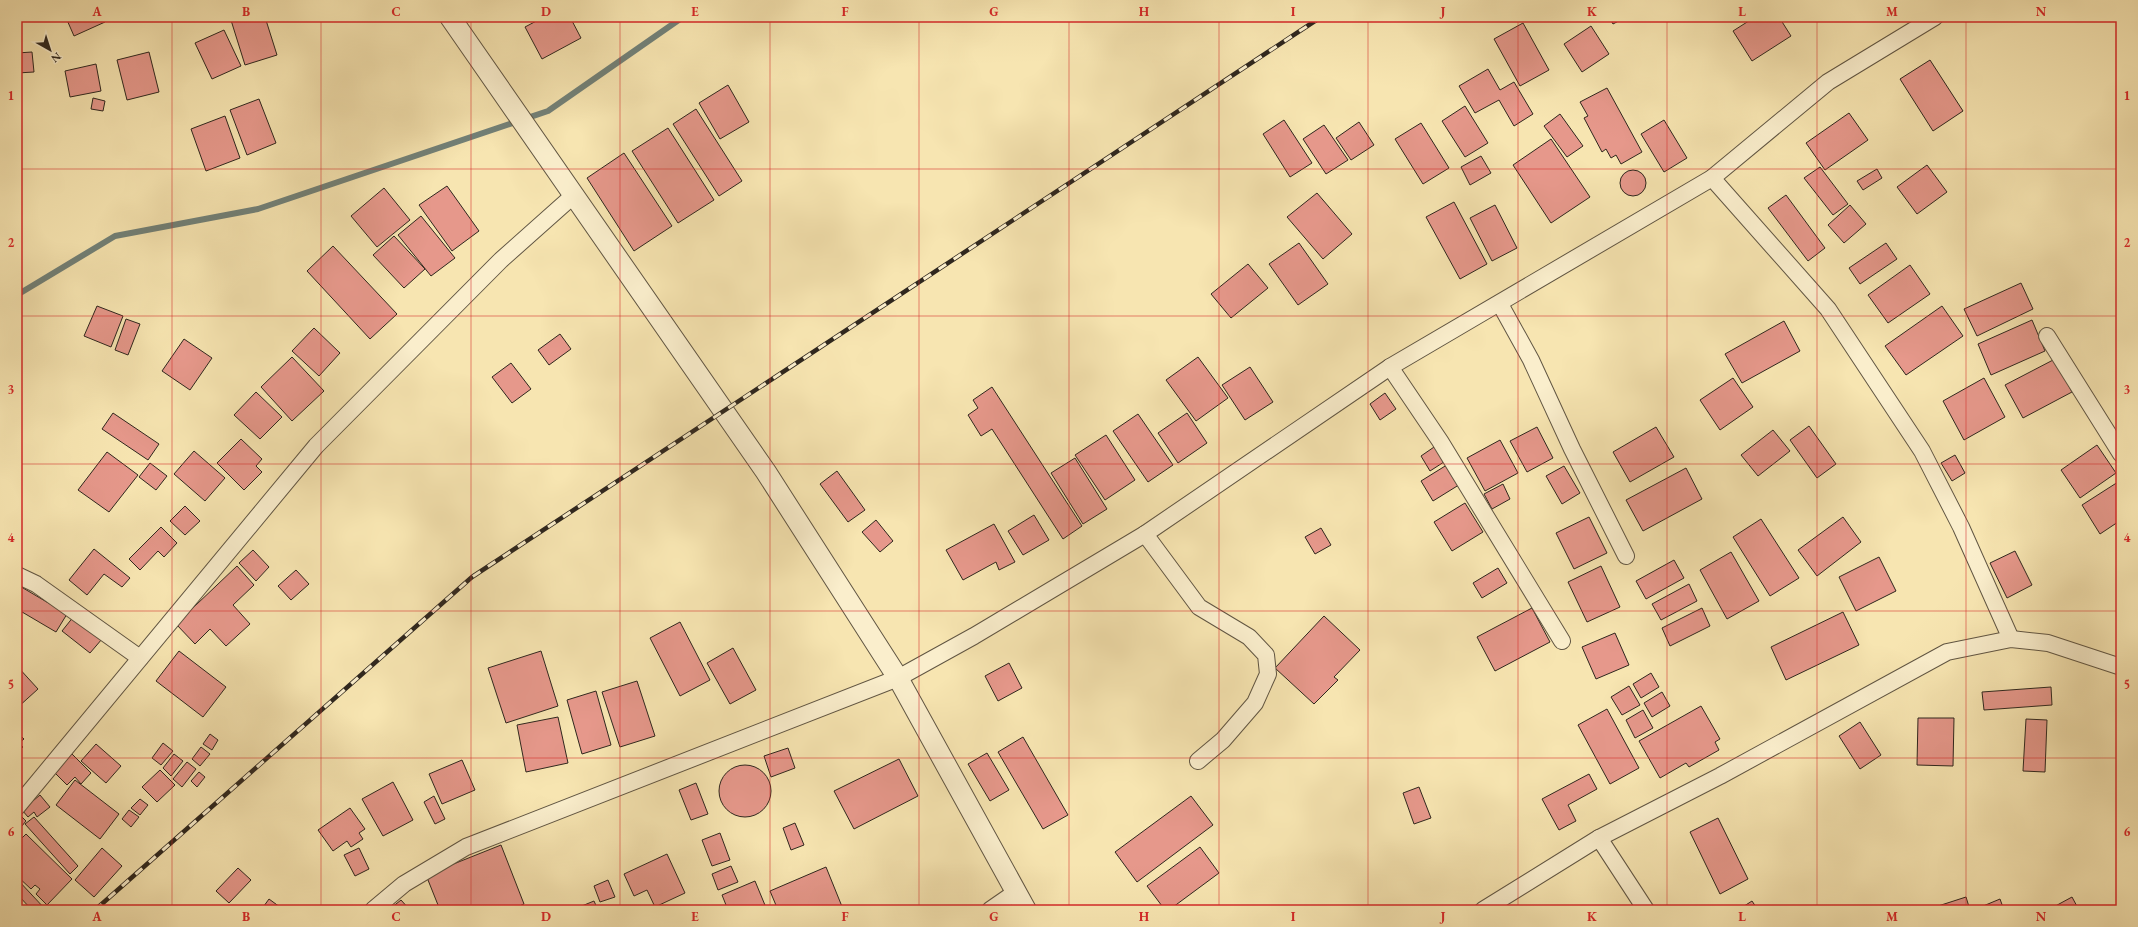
<svg xmlns="http://www.w3.org/2000/svg" width="2138" height="927" viewBox="0 0 2138 927" font-family="'EB Garamond',serif">
	<style>
		.lines { fill: none; stroke-linecap: round; stroke-linejoin: round }
		.stream { stroke: #728178; stroke-width: 6 }
		.building { fill: #e6988b; stroke: #2f271e }
		.minor-casing { stroke: #615643; stroke-width: 18 }
		.tertiary-casing { stroke: #615643; stroke-width: 22 }
		.minor { stroke: #faeecc; stroke-width: 16 }
		.tertiary { stroke: #faeecc; stroke-width: 20 }
		.rail-casing { stroke: #2f271e; stroke-width: 4.5 }
		.rail { stroke: #faeecc; stroke-width: 3; stroke-dasharray: 9; stroke-linecap: butt }
		.grid { fill: none; stroke: #d62828; stroke-width: 1; stroke-opacity: 0.55 }
		.neatline { fill: none; stroke: #d62828; stroke-width: 1.5 }
		.grid-label { font-size: 13px; text-anchor: middle; font-weight: bold; fill: #d62828 }
	</style>
	<rect width="100%" height="100%" fill="#f7e5b1"/>
	<filter id="stains"><feTurbulence type="fractalNoise" baseFrequency=".005" numOctaves="4"/><feColorMatrix values="0 0 0 0 .2 0 0 0 0 .09 0 0 0 0 .02 0 0 0 .5 -.17"/></filter>
	<radialGradient id="worn" r=".72"><stop offset=".6" stop-color="#630" stop-opacity="0"/><stop offset="1" stop-color="#630" stop-opacity=".3"/></radialGradient>
	<g class="lines">
		<!-- stream -->
		<path class="stream" d="M17,295L115,236L258,209L548,111L683,17"/>
	</g>
	<!-- building -->
	<g class="building">
		<path d="M17,17H42L17,23Z"/>
		<path d="M72,17H102L105,22L74,36L67,20Z"/>
		<path d="M230,17H265L277,55L245,65Z"/>
		<path d="M544,17H570L581,38L542,59L525,27Z"/>
		<path d="M1609,17H1626L1613,24Z"/>
		<path d="M1755,17H1779L1791,36L1752,61L1733,31Z"/>
		<path d="M1523,23L1549,70L1520,86L1494,39Z"/>
		<path d="M1591,26L1609,54L1582,72L1564,44Z"/>
		<path d="M224,30L241,66L212,79L195,43Z"/>
		<path d="M32,52L34,72L17,73V53Z"/>
		<path d="M149,52L159,92L127,100L117,60Z"/>
		<path d="M1930,60L1963,111L1933,131L1900,79Z"/>
		<path d="M96,64L101,91L70,97L65,71Z"/>
		<path d="M1488,69L1500,90L1514,82L1533,114L1514,126L1499,100L1475,113L1459,86Z"/>
		<path d="M728,85L749,122L720,139L699,103Z"/>
		<path d="M1607,88L1642,152L1621,164L1616,155L1611,158L1606,149L1602,152L1584,118L1588,116L1580,102Z"/>
		<path d="M93,98L105,101L103,111L91,109Z"/>
		<path d="M259,99L276,143L247,155L230,110Z"/>
		<path d="M1465,106L1488,143L1465,157L1442,121Z"/>
		<path d="M696,109L742,181L719,196L673,124Z"/>
		<path d="M1849,113L1868,140L1825,170L1806,143Z"/>
		<path d="M1560,114L1583,146L1567,157L1544,126Z"/>
		<path d="M225,116L240,158L206,171L191,129Z"/>
		<path d="M1284,120L1312,163L1290,177L1263,134Z"/>
		<path d="M1664,120L1687,158L1664,172L1641,134Z"/>
		<path d="M1359,122L1374,145L1351,160L1336,138Z"/>
		<path d="M1421,123L1449,168L1423,184L1395,139Z"/>
		<path d="M1324,125L1348,160L1326,174L1303,139Z"/>
		<path d="M668,128L714,200L678,223L632,151Z"/>
		<path d="M1551,139L1590,197L1551,223L1513,165Z"/>
		<path d="M624,153L672,226L634,251L587,178Z"/>
		<path d="M1481,156L1491,173L1470,185L1461,167Z"/>
		<path d="M1927,165L1947,192L1917,214L1897,187Z"/>
		<path d="M1820,167L1848,204L1833,215L1804,178Z"/>
		<path d="M1877,169L1882,178L1863,190L1857,181Z"/>
		<circle cx="1633" cy="183" r="13"/>
		<path d="M447,186L479,231L452,251L419,205Z"/>
		<path d="M384,188L410,220L377,247L351,216Z"/>
		<path d="M1317,193L1352,234L1323,259L1287,217Z"/>
		<path d="M1786,195L1825,248L1808,261L1768,208Z"/>
		<path d="M1454,202L1487,264L1460,279L1426,217Z"/>
		<path d="M1495,205L1517,248L1492,261L1470,218Z"/>
		<path d="M1850,205L1866,224L1844,243L1828,225Z"/>
		<path d="M421,216L455,258L431,276L398,235Z"/>
		<path d="M394,236L425,269L404,288L373,255Z"/>
		<path d="M1299,243L1328,284L1298,305L1269,264Z"/>
		<path d="M1886,243L1897,259L1860,284L1849,268Z"/>
		<path d="M333,246L397,314L370,339L307,271Z"/>
		<path d="M1248,264L1268,288L1231,318L1211,294Z"/>
		<path d="M1910,265L1930,294L1888,323L1868,295Z"/>
		<path d="M2021,283L2033,309L1977,336L1964,309Z"/>
		<path d="M97,306L123,316L111,347L84,336Z"/>
		<path d="M1942,306L1963,336L1906,375L1885,346Z"/>
		<path d="M126,319L140,324L128,355L115,350Z"/>
		<path d="M2032,320L2045,351L1991,375L1978,344Z"/>
		<path d="M1784,321L1800,351L1742,383L1725,354Z"/>
		<path d="M314,328L340,353L319,376L292,351Z"/>
		<path d="M560,334L571,349L549,365L538,350Z"/>
		<path d="M184,339L212,358L190,390L162,371Z"/>
		<path d="M292,357L324,391L292,421L261,387Z"/>
		<path d="M1198,357L1228,398L1196,421L1166,380Z"/>
		<path d="M2055,359L2072,392L2023,418L2005,385Z"/>
		<path d="M511,363L531,389L512,403L492,377Z"/>
		<path d="M1250,367L1273,402L1245,420L1222,385Z"/>
		<path d="M1733,378L1753,407L1720,430L1700,400Z"/>
		<path d="M1984,378L2005,417L1964,440L1943,401Z"/>
		<path d="M992,387L1082,526L1063,539L992,429L981,436L968,415L978,408L973,400Z"/>
		<path d="M256,392L282,417L260,439L234,415Z"/>
		<path d="M1385,393L1396,409L1380,420L1370,404Z"/>
		<path d="M113,413L159,444L148,460L102,429Z"/>
		<path d="M1187,413L1207,443L1178,463L1158,433Z"/>
		<path d="M1138,414L1173,465L1148,482L1113,431Z"/>
		<path d="M1809,426L1836,464L1817,478L1790,440Z"/>
		<path d="M1537,427L1553,458L1527,472L1510,441Z"/>
		<path d="M1656,427L1674,457L1630,482L1613,452Z"/>
		<path d="M1773,430L1790,451L1758,476L1741,455Z"/>
		<path d="M1106,435L1135,480L1105,500L1075,455Z"/>
		<path d="M241,439L262,459L256,466L262,472L244,490L217,463Z"/>
		<path d="M1500,440L1518,473L1485,491L1467,458Z"/>
		<path d="M1437,445L1447,460L1430,471L1421,456Z"/>
		<path d="M2097,445L2116,473L2080,498L2061,470Z"/>
		<path d="M194,451L225,478L205,501L174,474Z"/>
		<path d="M107,452L138,475L109,512L78,490Z"/>
		<path d="M1955,455L1965,473L1952,481L1941,463Z"/>
		<path d="M1075,458L1107,509L1083,524L1051,473Z"/>
		<path d="M150,463L167,476L156,490L139,477Z"/>
		<path d="M1450,463L1462,483L1433,501L1421,481Z"/>
		<path d="M1564,466L1580,493L1562,504L1546,476Z"/>
		<path d="M1686,468L1702,499L1643,531L1626,500Z"/>
		<path d="M837,471L865,510L848,522L820,484Z"/>
		<path d="M2118,482L2121,486V520L2100,534L2082,505Z"/>
		<path d="M1503,484L1510,499L1492,509L1484,494Z"/>
		<path d="M1465,503L1483,532L1452,551L1434,522Z"/>
		<path d="M185,506L200,521L185,535L170,521Z"/>
		<path d="M1034,515L1049,540L1023,555L1008,531Z"/>
		<path d="M1589,517L1607,553L1574,569L1556,533Z"/>
		<path d="M1843,517L1861,542L1817,576L1798,550Z"/>
		<path d="M1761,519L1799,578L1770,596L1733,537Z"/>
		<path d="M876,520L893,541L880,552L862,532Z"/>
		<path d="M994,524L1015,562L999,570L996,562L963,580L946,550Z"/>
		<path d="M161,527L177,543L164,557L158,551L140,570L129,559Z"/>
		<path d="M1321,528L1331,545L1315,554L1305,537Z"/>
		<path d="M94,549L130,578L122,587L104,574L87,595L69,580Z"/>
		<path d="M253,550L269,567L256,581L239,563Z"/>
		<path d="M2015,551L2032,585L2007,598L1990,563Z"/>
		<path d="M1731,552L1759,601L1727,619L1700,570Z"/>
		<path d="M1879,557L1896,591L1856,611L1839,577Z"/>
		<path d="M1674,560L1684,578L1646,599L1636,581Z"/>
		<path d="M237,566L254,585L233,605L250,624L226,646L210,629L195,644L176,624Z"/>
		<path d="M1601,566L1620,607L1587,622L1568,582Z"/>
		<path d="M1498,568L1507,583L1482,598L1473,583Z"/>
		<path d="M296,570L309,584L291,600L278,586Z"/>
		<path d="M1689,584L1697,601L1661,620L1652,604Z"/>
		<path d="M18,585L67,614L56,632L17,609Z"/>
		<path d="M1532,608L1550,642L1495,671L1477,637Z"/>
		<path d="M1702,608L1710,626L1670,646L1662,628Z"/>
		<path d="M1843,612L1859,645L1786,680L1771,647Z"/>
		<path d="M74,616L102,639L90,653L62,631Z"/>
		<path d="M1324,616L1360,650L1334,677L1338,680L1314,704L1275,668Z"/>
		<path d="M680,622L710,680L680,696L650,638Z"/>
		<path d="M1615,633L1629,665L1596,679L1582,647Z"/>
		<path d="M733,648L756,690L730,704L707,663Z"/>
		<path d="M179,651L226,687L203,717L156,681Z"/>
		<path d="M541,651L558,706L506,723L488,668Z"/>
		<path d="M1009,663L1022,688L998,701L985,676Z"/>
		<path d="M17,666L38,689L17,708Z"/>
		<path d="M1651,673L1659,687L1641,698L1633,684Z"/>
		<path d="M637,681L655,736L620,747L602,692Z"/>
		<path d="M1629,686L1640,705L1622,715L1611,697Z"/>
		<path d="M2051,687L2052,705L1984,710L1982,692Z"/>
		<path d="M596,691L611,745L582,754L567,700Z"/>
		<path d="M1662,692L1670,706L1652,717L1644,703Z"/>
		<path d="M1701,706L1720,739L1715,742L1719,750L1689,767L1686,763L1660,778L1639,741Z"/>
		<path d="M1607,709L1639,768L1610,784L1578,725Z"/>
		<path d="M1643,710L1653,728L1635,738L1626,720Z"/>
		<path d="M558,717L568,763L526,772L517,725Z"/>
		<path d="M1918,718H1954L1953,766L1917,765Z"/>
		<path d="M2026,719L2047,720L2045,772L2023,771Z"/>
		<path d="M1860,722L1881,755L1860,769L1839,736Z"/>
		<path d="M17,732L24,739L19,743L23,747L17,753Z"/>
		<path d="M210,734L218,740L212,750L203,744Z"/>
		<path d="M1023,737L1068,815L1043,829L998,752Z"/>
		<path d="M163,743L173,751L161,765L152,758Z"/>
		<path d="M96,744L121,766L106,783L81,761Z"/>
		<path d="M201,747L210,754L200,766L192,759Z"/>
		<path d="M788,748L795,768L771,777L764,756Z"/>
		<path d="M987,753L1009,790L990,801L968,764Z"/>
		<path d="M72,754L91,773L81,784L75,777L67,785L54,772Z"/>
		<path d="M174,754L183,761L171,776L163,768Z"/>
		<path d="M899,759L918,796L854,829L834,791Z"/>
		<path d="M462,760L475,790L442,804L429,774Z"/>
		<path d="M187,762L196,769L182,787L173,779Z"/>
		<circle cx="745" cy="791" r="26"/>
		<path d="M160,770L175,785L157,802L142,787Z"/>
		<path d="M199,772L205,777L197,787L191,781Z"/>
		<path d="M1589,774L1597,789L1568,805L1576,821L1559,830L1542,799Z"/>
		<path d="M75,780L119,814L100,839L56,805Z"/>
		<path d="M393,782L413,820L383,836L362,799Z"/>
		<path d="M696,783L708,814L691,820L679,790Z"/>
		<path d="M1419,787L1431,818L1414,824L1403,793Z"/>
		<path d="M40,795L50,807L37,817L34,812L28,817L22,810Z"/>
		<path d="M434,796L445,819L435,824L424,802Z"/>
		<path d="M1191,796L1213,825L1137,882L1115,852Z"/>
		<path d="M140,799L148,805L140,815L131,808Z"/>
		<path d="M350,808L365,829L359,833L363,839L351,847L347,841L333,851L318,830Z"/>
		<path d="M129,810L139,817L131,827L122,819Z"/>
		<path d="M19,814L26,821L17,832V816Z"/>
		<path d="M34,817L78,866L70,874L25,824Z"/>
		<path d="M1718,818L1748,879L1720,894L1690,832Z"/>
		<path d="M795,823L804,845L791,850L783,828Z"/>
		<path d="M720,833L730,860L712,866L702,840Z"/>
		<path d="M26,834L72,879L47,905L36,894L40,889L35,885L31,889L17,876V843Z"/>
		<path d="M501,845L524,904L510,910H440L426,875Z"/>
		<path d="M1200,847L1219,873L1169,910H1165L1147,886Z"/>
		<path d="M102,848L122,866L94,897L75,880Z"/>
		<path d="M359,848L369,869L355,876L344,855Z"/>
		<path d="M667,854L685,893L655,907L647,890L634,896L624,874Z"/>
		<path d="M731,866L738,882L718,890L712,874Z"/>
		<path d="M826,867L843,909L778,910L770,891Z"/>
		<path d="M238,868L251,880L229,903L216,891Z"/>
		<path d="M17,879L46,910H32L17,894Z"/>
		<path d="M608,880L615,897L600,902L594,886Z"/>
		<path d="M755,881L767,910H728L722,895Z"/>
		<path d="M1966,897L1970,910H1936L1935,907Z"/>
		<path d="M2072,897L2079,910H2048Z"/>
		<path d="M269,899L284,910H261Z"/>
		<path d="M2000,899L2004,910H1977L1976,909Z"/>
		<path d="M401,900L410,910H381L388,905L391,908Z"/>
		<path d="M594,901L598,910H572Z"/>
		<path d="M1752,901L1758,910H1738Z"/>
	</g>
	<g class="lines">
		<defs>
			<g id="minor">
				<path d="M1712,178L1828,309L1922,451L1961,527L2011,639"/>
				<path d="M1500,304L1531,360L1572,449L1626,556"/>
				<path d="M2047,336L2121,454"/>
				<path d="M1390,367L1440,441L1562,641"/>
				<path d="M1145,534L1199,607L1249,637L1266,655L1268,674L1255,703L1223,740L1198,761"/>
				<path d="M17,575L36,584L140,658"/>
				<path d="M17,807L316,446L501,260L574,195"/>
				<path d="M1599,838L1646,910"/>
				<path d="M373,910L404,884L466,847L898,678L974,636L1145,534L1390,367L1712,178L1828,82L1935,17"/>
				<path d="M990,910L1016,892"/>
				<path d="M1483,910L1599,838L1720,776L1947,652L2011,639L2048,643L2121,667"/>
			</g>
			<path id="tertiary" d="M450,17L766,472L898,678L1026,910"/>
		</defs>
		<!-- minor casing -->
		<use href="#minor" class="minor-casing"/>
		<!-- tertiary casing -->
		<use href="#tertiary" class="tertiary-casing"/>
		<!-- minor -->
		<use href="#minor" class="minor"/>
		<!-- tertiary -->
		<use href="#tertiary" class="tertiary"/>
		<defs>
			<path id="rail" d="M95,910L472,577L1321,17"/>
		</defs>
		<!-- rail casing -->
		<use href="#rail" class="rail-casing"/>
		<!-- rail -->
		<use href="#rail" class="rail"/>
	</g>
	<!-- grid -->
	<path class="grid" d="M172,17V910M321,17V910M471,17V910M620,17V910M770,17V910M919,17V910M1069,17V910M1219,17V910M1368,17V910M1518,17V910M1667,17V910M1817,17V910M1966,17V910M17,169H2121M17,316H2121M17,464H2121M17,611H2121M17,758H2121"/>
	<!-- margin -->
	<rect width="2138" height="927" fill="none" stroke="#f7e5b1" stroke-width="44"/>
	<!-- north arrow -->
	<g transform="translate(50 50) rotate(141)" stroke="#faeecc" stroke-width="3" paint-order="stroke">
	<path d="M0-3L7 15L0 10L-7 15Z" fill="#2f271e"/>
	<text y="-6" font-size="11" font-weight="bold" text-anchor="middle" fill="#2f271e">N</text>
	</g>
	<rect x="22" y="22" width="2094" height="883" class="neatline"/>
	<g class="grid-label">
		<text x="97" y="16">A</text>
		<text x="246" y="16">B</text>
		<text x="396" y="16">C</text>
		<text x="546" y="16">D</text>
		<text x="695" y="16">E</text>
		<text x="845" y="16">F</text>
		<text x="994" y="16">G</text>
		<text x="1144" y="16">H</text>
		<text x="1293" y="16">I</text>
		<text x="1443" y="16">J</text>
		<text x="1592" y="16">K</text>
		<text x="1742" y="16">L</text>
		<text x="1892" y="16">M</text>
		<text x="2041" y="16">N</text>
		<text x="11" y="100">1</text>
		<text x="2127" y="100">1</text>
		<text x="11" y="247">2</text>
		<text x="2127" y="247">2</text>
		<text x="11" y="394">3</text>
		<text x="2127" y="394">3</text>
		<text x="11" y="542">4</text>
		<text x="2127" y="542">4</text>
		<text x="11" y="689">5</text>
		<text x="2127" y="689">5</text>
		<text x="11" y="836">6</text>
		<text x="2127" y="836">6</text>
		<text x="97" y="921">A</text>
		<text x="246" y="921">B</text>
		<text x="396" y="921">C</text>
		<text x="546" y="921">D</text>
		<text x="695" y="921">E</text>
		<text x="845" y="921">F</text>
		<text x="994" y="921">G</text>
		<text x="1144" y="921">H</text>
		<text x="1293" y="921">I</text>
		<text x="1443" y="921">J</text>
		<text x="1592" y="921">K</text>
		<text x="1742" y="921">L</text>
		<text x="1892" y="921">M</text>
		<text x="2041" y="921">N</text>
	</g>
	<rect width="100%" height="100%" filter="url(#stains)"/>
	<rect width="100%" height="100%" fill="url(#worn)"/>
</svg>
